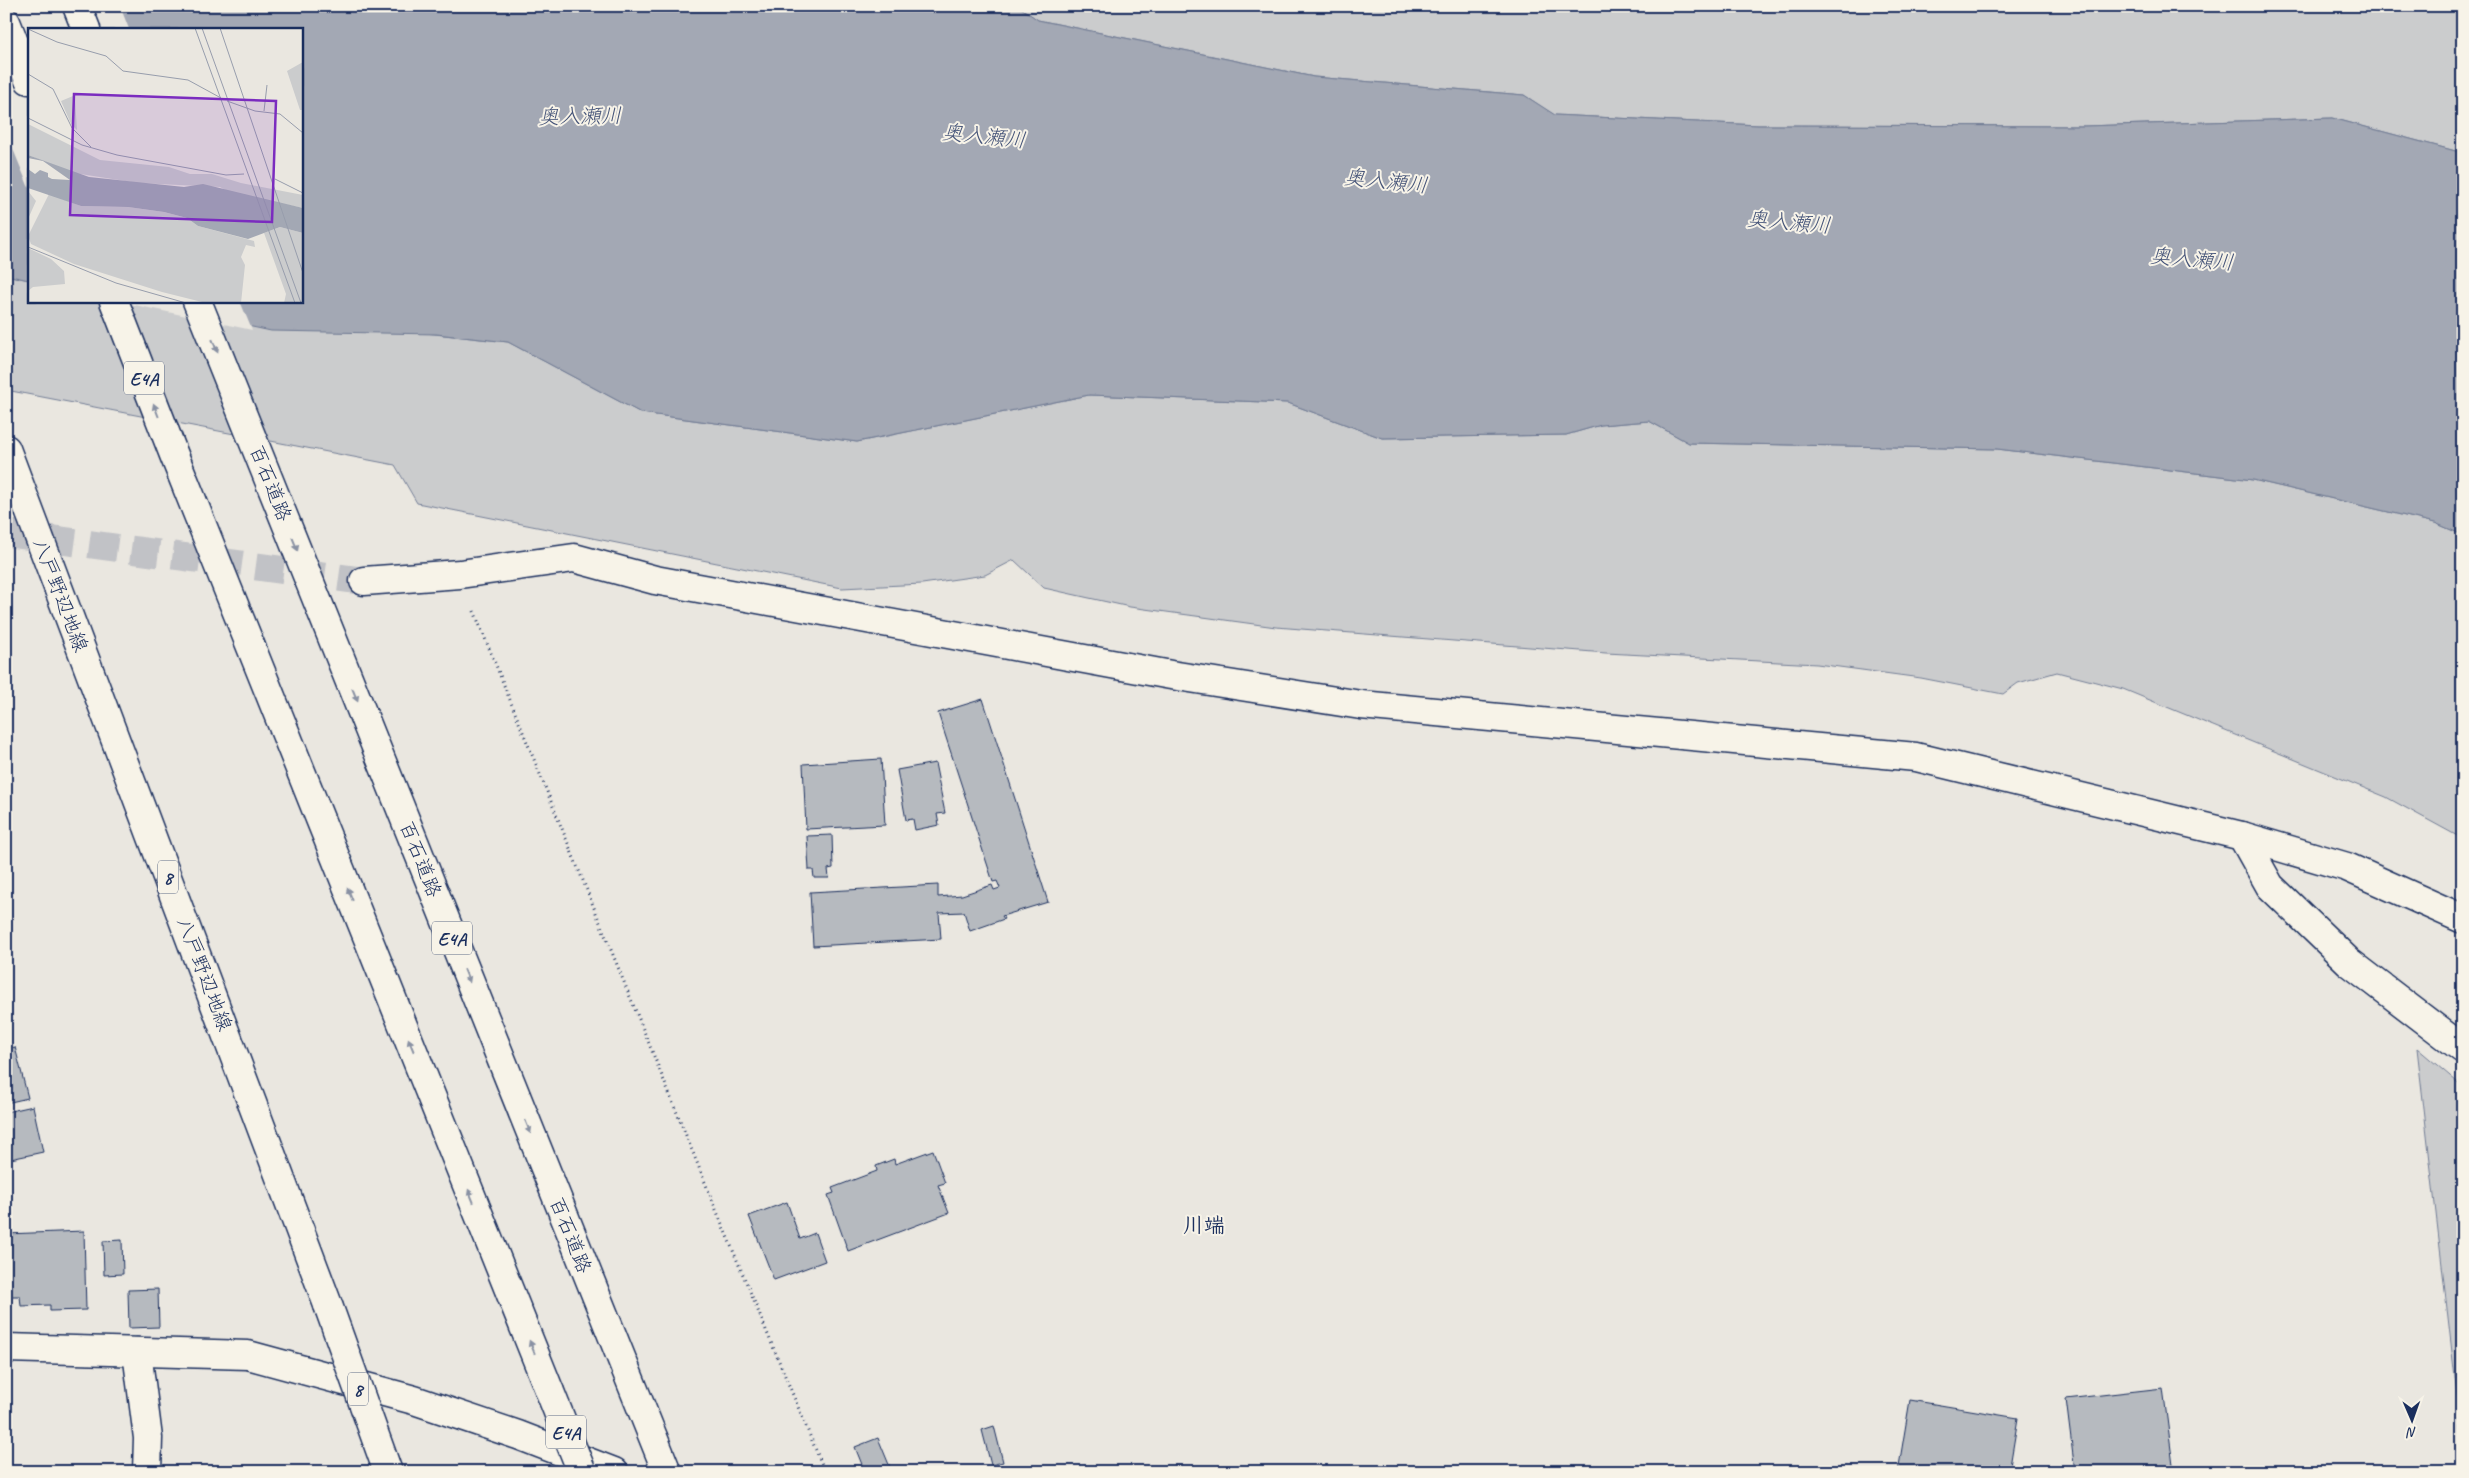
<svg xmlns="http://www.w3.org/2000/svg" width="2469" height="1478" viewBox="0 0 2469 1478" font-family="Caveat,'Klee One',sans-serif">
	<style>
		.green { fill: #cbcccd; stroke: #737e96 }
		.water { fill: #a3a8b4; stroke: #6d7892 }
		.pier { fill: #eae7e0 }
		.building { fill: #b6babf; stroke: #1b2f5e }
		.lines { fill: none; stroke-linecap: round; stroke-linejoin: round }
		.minor-tunnel { stroke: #c1c2c6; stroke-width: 28; stroke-dasharray: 28 14; stroke-linecap: butt }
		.minor-casing { stroke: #1b2f5e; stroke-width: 31 }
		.primary-casing { stroke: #1b2f5e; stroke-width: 31 }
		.motorway-casing { stroke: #1b2f5e; stroke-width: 31 }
		.path { stroke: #1b2f5e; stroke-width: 3; stroke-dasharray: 1 4; stroke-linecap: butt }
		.minor { stroke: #f7f3e8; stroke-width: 28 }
		.primary { stroke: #f7f3e8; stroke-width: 28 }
		.motorway { stroke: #f7f3e8; stroke-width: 28 }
		.primary-bridge-casing { stroke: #1b2f5e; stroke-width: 31; stroke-linecap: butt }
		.motorway-bridge-casing { stroke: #1b2f5e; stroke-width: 31; stroke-linecap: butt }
		.primary-bridge { stroke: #f7f3e8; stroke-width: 28 }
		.motorway-bridge { stroke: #f7f3e8; stroke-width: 28 }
		.oneway { fill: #8991a3 }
		.labels { text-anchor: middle; stroke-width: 4; stroke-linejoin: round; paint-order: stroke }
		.shield { fill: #f7f3e8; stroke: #5d6a87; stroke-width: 1 }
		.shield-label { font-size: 19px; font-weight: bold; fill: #1b2f5e }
		.street-label { font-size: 20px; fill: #1b2f5e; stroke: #f7f3e8 }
		.water-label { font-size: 21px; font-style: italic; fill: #445378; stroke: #f7f3e8 }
		.neighbourhood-label { font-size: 21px; font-weight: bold; fill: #1b2f5e; stroke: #f7f3e8 }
		.inset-road { fill: none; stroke: #979dac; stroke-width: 1 }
		.view { fill: #7b2cbf; fill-opacity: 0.15; stroke: #7b2cbf; stroke-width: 2.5 }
		.inset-edge { fill: none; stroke: #1b2f5e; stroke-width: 2.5 }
	</style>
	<rect width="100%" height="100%" fill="#eae7e0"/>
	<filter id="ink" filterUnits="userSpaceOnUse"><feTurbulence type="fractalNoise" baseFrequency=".02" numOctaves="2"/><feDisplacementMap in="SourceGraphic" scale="10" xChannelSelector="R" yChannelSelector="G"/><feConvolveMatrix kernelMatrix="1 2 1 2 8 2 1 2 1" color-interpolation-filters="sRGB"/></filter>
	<g filter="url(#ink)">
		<!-- green -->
		<g class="green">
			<path d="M1018,6H2463V153L2332,118L2084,126L1758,125L1554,115L1524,95L1314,77L1038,20Z"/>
			<path d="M6,275L29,280V301H130L508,342L641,413L857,442L1089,395L1288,403L1382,438L1566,435L1601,425L1649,421L1689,443L1997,449L2253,480L2435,523L2463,535V839L2386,797L2123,689L2057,672L2018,683L2003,694L1921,678L1817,664L1606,653L1276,627L1130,607L1044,588L1014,560L985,575L922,584L842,588L417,503L395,465L6,390Z"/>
			<path d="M2417,1048L2463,1087V1440L2462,1439Z"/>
		</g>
		<!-- water -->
		<path class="water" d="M6,6H1018L1038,20L1314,77L1524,95L1555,115L1758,125L2084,126L2332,118L2463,153V535L2435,523L2253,480L1997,449L1689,443L1649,421L1601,425L1566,435L1382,438L1288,403L1089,395L857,442L641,413L508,342L436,334L271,331L130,301H301V29H29V280L6,275Z"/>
		<!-- pier -->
		<g class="pier">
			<path d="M6,6H120L129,29H29V188L6,132Z"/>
			<path d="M128,301H240L252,330L130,304Z"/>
		</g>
		<!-- building -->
		<g class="building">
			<path d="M983,699L1048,902L1002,916L1004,919L970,931L964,912L939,913L941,939L813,946L810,892L938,885V897L962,895L992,885L994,890L1000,888L997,881L993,882L938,713Z"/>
			<path d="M881,759L885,825L806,829L803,764Z"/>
			<path d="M935,763L945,813L937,814L939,825L915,830L913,819L906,820L897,770Z"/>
			<path d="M832,835L833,868L828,869L829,878H814L813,870H809L807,836Z"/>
			<path d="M15,1047L28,1098L6,1103V1049Z"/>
			<path d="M33,1106L43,1152L6,1160V1112Z"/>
			<path d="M933,1150L945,1183L938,1185L949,1213L848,1251L828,1195L834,1193L832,1188L877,1171L876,1166L894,1159L895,1164Z"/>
			<path d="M787,1202L800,1239L815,1233L825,1261L774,1280L749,1216Z"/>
			<path d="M84,1231L86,1310L50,1311V1305L21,1306L20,1296H6V1234Z"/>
			<path d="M122,1240L123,1274L104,1275L103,1241Z"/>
			<path d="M158,1289L159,1327L129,1328L128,1290Z"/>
			<path d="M2163,1388L2174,1472H2075L2066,1399Z"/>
			<path d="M1910,1400L2018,1418L2009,1472H1898Z"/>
			<path d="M994,1426L1003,1462L991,1465L982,1430Z"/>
			<path d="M878,1438L892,1472H865L855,1447Z"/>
		</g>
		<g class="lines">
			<!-- minor-tunnel -->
			<path class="minor-tunnel" d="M6,533L364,581"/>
			<defs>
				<g id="minor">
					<path d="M364,581L460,574L574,558L655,580L1171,675L1361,705L1916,757L2242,836L2347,867L2463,919"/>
					<path d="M2242,836L2270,886L2349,962L2463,1049"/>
					<path d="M6,1348L248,1355L414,1400L518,1435L614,1472"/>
					<path d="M137,1352L148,1438L147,1472"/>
				</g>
				<path id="primary" d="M6,449L328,1305"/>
				<g id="motorway">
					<path d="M77,6L86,29"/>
					<path d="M6,22L29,80"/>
					<path d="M114,301L174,455L550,1392"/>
					<path d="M197,301L667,1472"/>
				</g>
			</defs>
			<!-- minor casing -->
			<use href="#minor" class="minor-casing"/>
			<!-- primary casing -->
			<use href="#primary" class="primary-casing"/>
			<!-- motorway casing -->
			<use href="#motorway" class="motorway-casing"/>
			<!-- path -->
			<path class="path" d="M474,611L717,1212L825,1472"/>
			<!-- minor -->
			<use href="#minor" class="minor"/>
			<!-- primary -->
			<use href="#primary" class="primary"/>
			<!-- motorway -->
			<use href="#motorway" class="motorway"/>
			<defs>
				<path id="primary-bridge" d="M328,1305L388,1472"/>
				<path id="motorway-bridge" d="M550,1392L582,1472"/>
			</defs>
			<!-- primary-bridge casing -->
			<use href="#primary-bridge" class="primary-bridge-casing"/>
			<!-- motorway-bridge casing -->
			<use href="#motorway-bridge" class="motorway-bridge-casing"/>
			<!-- primary-bridge -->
			<use href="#primary-bridge" class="primary-bridge"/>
			<!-- motorway-bridge -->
			<use href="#motorway-bridge" class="motorway-bridge"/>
		</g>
		<!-- one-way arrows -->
		<defs><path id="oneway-solid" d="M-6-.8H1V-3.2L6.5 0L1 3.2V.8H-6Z" transform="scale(1.25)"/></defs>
		<g class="oneway">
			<use href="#oneway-solid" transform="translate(215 346) rotate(68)"/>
			<use href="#oneway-solid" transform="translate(156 410) rotate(-111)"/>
			<use href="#oneway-solid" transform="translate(295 544) rotate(68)"/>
			<use href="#oneway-solid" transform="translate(355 695) rotate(68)"/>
			<use href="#oneway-solid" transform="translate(350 894) rotate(-112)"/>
			<use href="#oneway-solid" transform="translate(467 976) rotate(68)"/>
			<use href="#oneway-solid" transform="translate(411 1045) rotate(-112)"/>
			<use href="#oneway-solid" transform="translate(528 1127) rotate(68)"/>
			<use href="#oneway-solid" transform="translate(471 1196) rotate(-112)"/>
			<use href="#oneway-solid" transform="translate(532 1347) rotate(-112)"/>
		</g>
	</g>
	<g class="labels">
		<!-- shield labels -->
		<g class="shield">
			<rect x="124" y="361.5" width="40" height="33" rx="4"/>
			<rect x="158" y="860.5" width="20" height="33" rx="4"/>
			<rect x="432" y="921.5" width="40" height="33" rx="4"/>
			<rect x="348" y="1372.5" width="20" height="33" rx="4"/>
			<rect x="546" y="1415.5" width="40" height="33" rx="4"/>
		</g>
		<g class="shield-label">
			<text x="144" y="385">E4A</text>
			<text x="168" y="884">8</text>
			<text x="452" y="945">E4A</text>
			<text x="358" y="1396">8</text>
			<text x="566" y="1439">E4A</text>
		</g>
		<!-- street labels -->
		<g class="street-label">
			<text transform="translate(271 483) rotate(68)" y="7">百石道路</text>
			<text transform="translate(61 595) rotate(69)" y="7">八戸野辺地線</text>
			<text transform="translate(421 859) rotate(68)" y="7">百石道路</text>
			<text transform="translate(205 974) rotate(69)" y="7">八戸野辺地線</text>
			<text transform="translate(571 1235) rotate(68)" y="7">百石道路</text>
		</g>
		<!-- water labels -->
		<g class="water-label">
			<text transform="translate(580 116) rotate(-1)" y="7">奥入瀬川</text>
			<text transform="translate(984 136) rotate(6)" y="7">奥入瀬川</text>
			<text transform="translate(1386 181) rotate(6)" y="7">奥入瀬川</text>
			<text transform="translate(1789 222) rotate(5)" y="7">奥入瀬川</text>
			<text transform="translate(2192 259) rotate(5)" y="7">奥入瀬川</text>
		</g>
		<!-- neighbourhood labels -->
		<g class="neighbourhood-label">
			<text x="1204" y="1232">川端</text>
		</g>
	</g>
	<!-- overview -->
	<g transform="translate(28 28)">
		<rect width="275" height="275" fill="#eae7e0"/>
		<path d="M275,34V82H272L259,43ZM45,68L47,70L49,102L43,96L33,73ZM0,96L72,132L141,139L162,146H184L213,155L275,167V180L203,165L192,159L110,155L46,145L0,127ZM0,163L8,173L0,191ZM21,166L53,178L100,179L136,184L159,190L170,198L226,213L227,219L218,217L213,229L217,237L213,275H178L134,264L46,236L3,216L0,208ZM252,199L275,205V275H256L258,266L236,205ZM0,220L23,231L36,243L37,256L5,259L0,263Z" fill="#cbcccd"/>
		<path d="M0,127L61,149L156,159L175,156L275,180V205L252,199L220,211L170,198L159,190L136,184L100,179L53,178L0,160V141L7,146L12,142L20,145V149L24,151L42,152L15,133L0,130Z" fill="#a3a8b4"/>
		<path class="inset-road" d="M167,0L267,275M174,0L273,275M192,0L275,245M0,1L29,14L78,28L95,43L160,52L193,70M0,46L25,61L44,100L63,119M199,73L227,83L252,86L275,105M236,83L239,57M0,90L54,117L89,127L198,147L216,146M247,151L275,165M0,219L88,255L158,275"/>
		<path class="view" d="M46,66L248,73L244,194L42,187Z"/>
		<rect width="275" height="275" class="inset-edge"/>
	</g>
	<!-- margin -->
	<rect width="2469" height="1478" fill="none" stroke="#f7f3e8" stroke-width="25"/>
	<rect x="12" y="12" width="2444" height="1453" fill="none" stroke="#1b2f5e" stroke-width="2" filter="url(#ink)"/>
	<!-- north arrow -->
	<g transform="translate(2412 1420) rotate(178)" stroke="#f7f3e8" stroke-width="4" paint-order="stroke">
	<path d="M0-4L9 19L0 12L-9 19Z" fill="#1b2f5e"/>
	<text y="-8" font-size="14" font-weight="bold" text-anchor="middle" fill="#1b2f5e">N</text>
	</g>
</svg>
